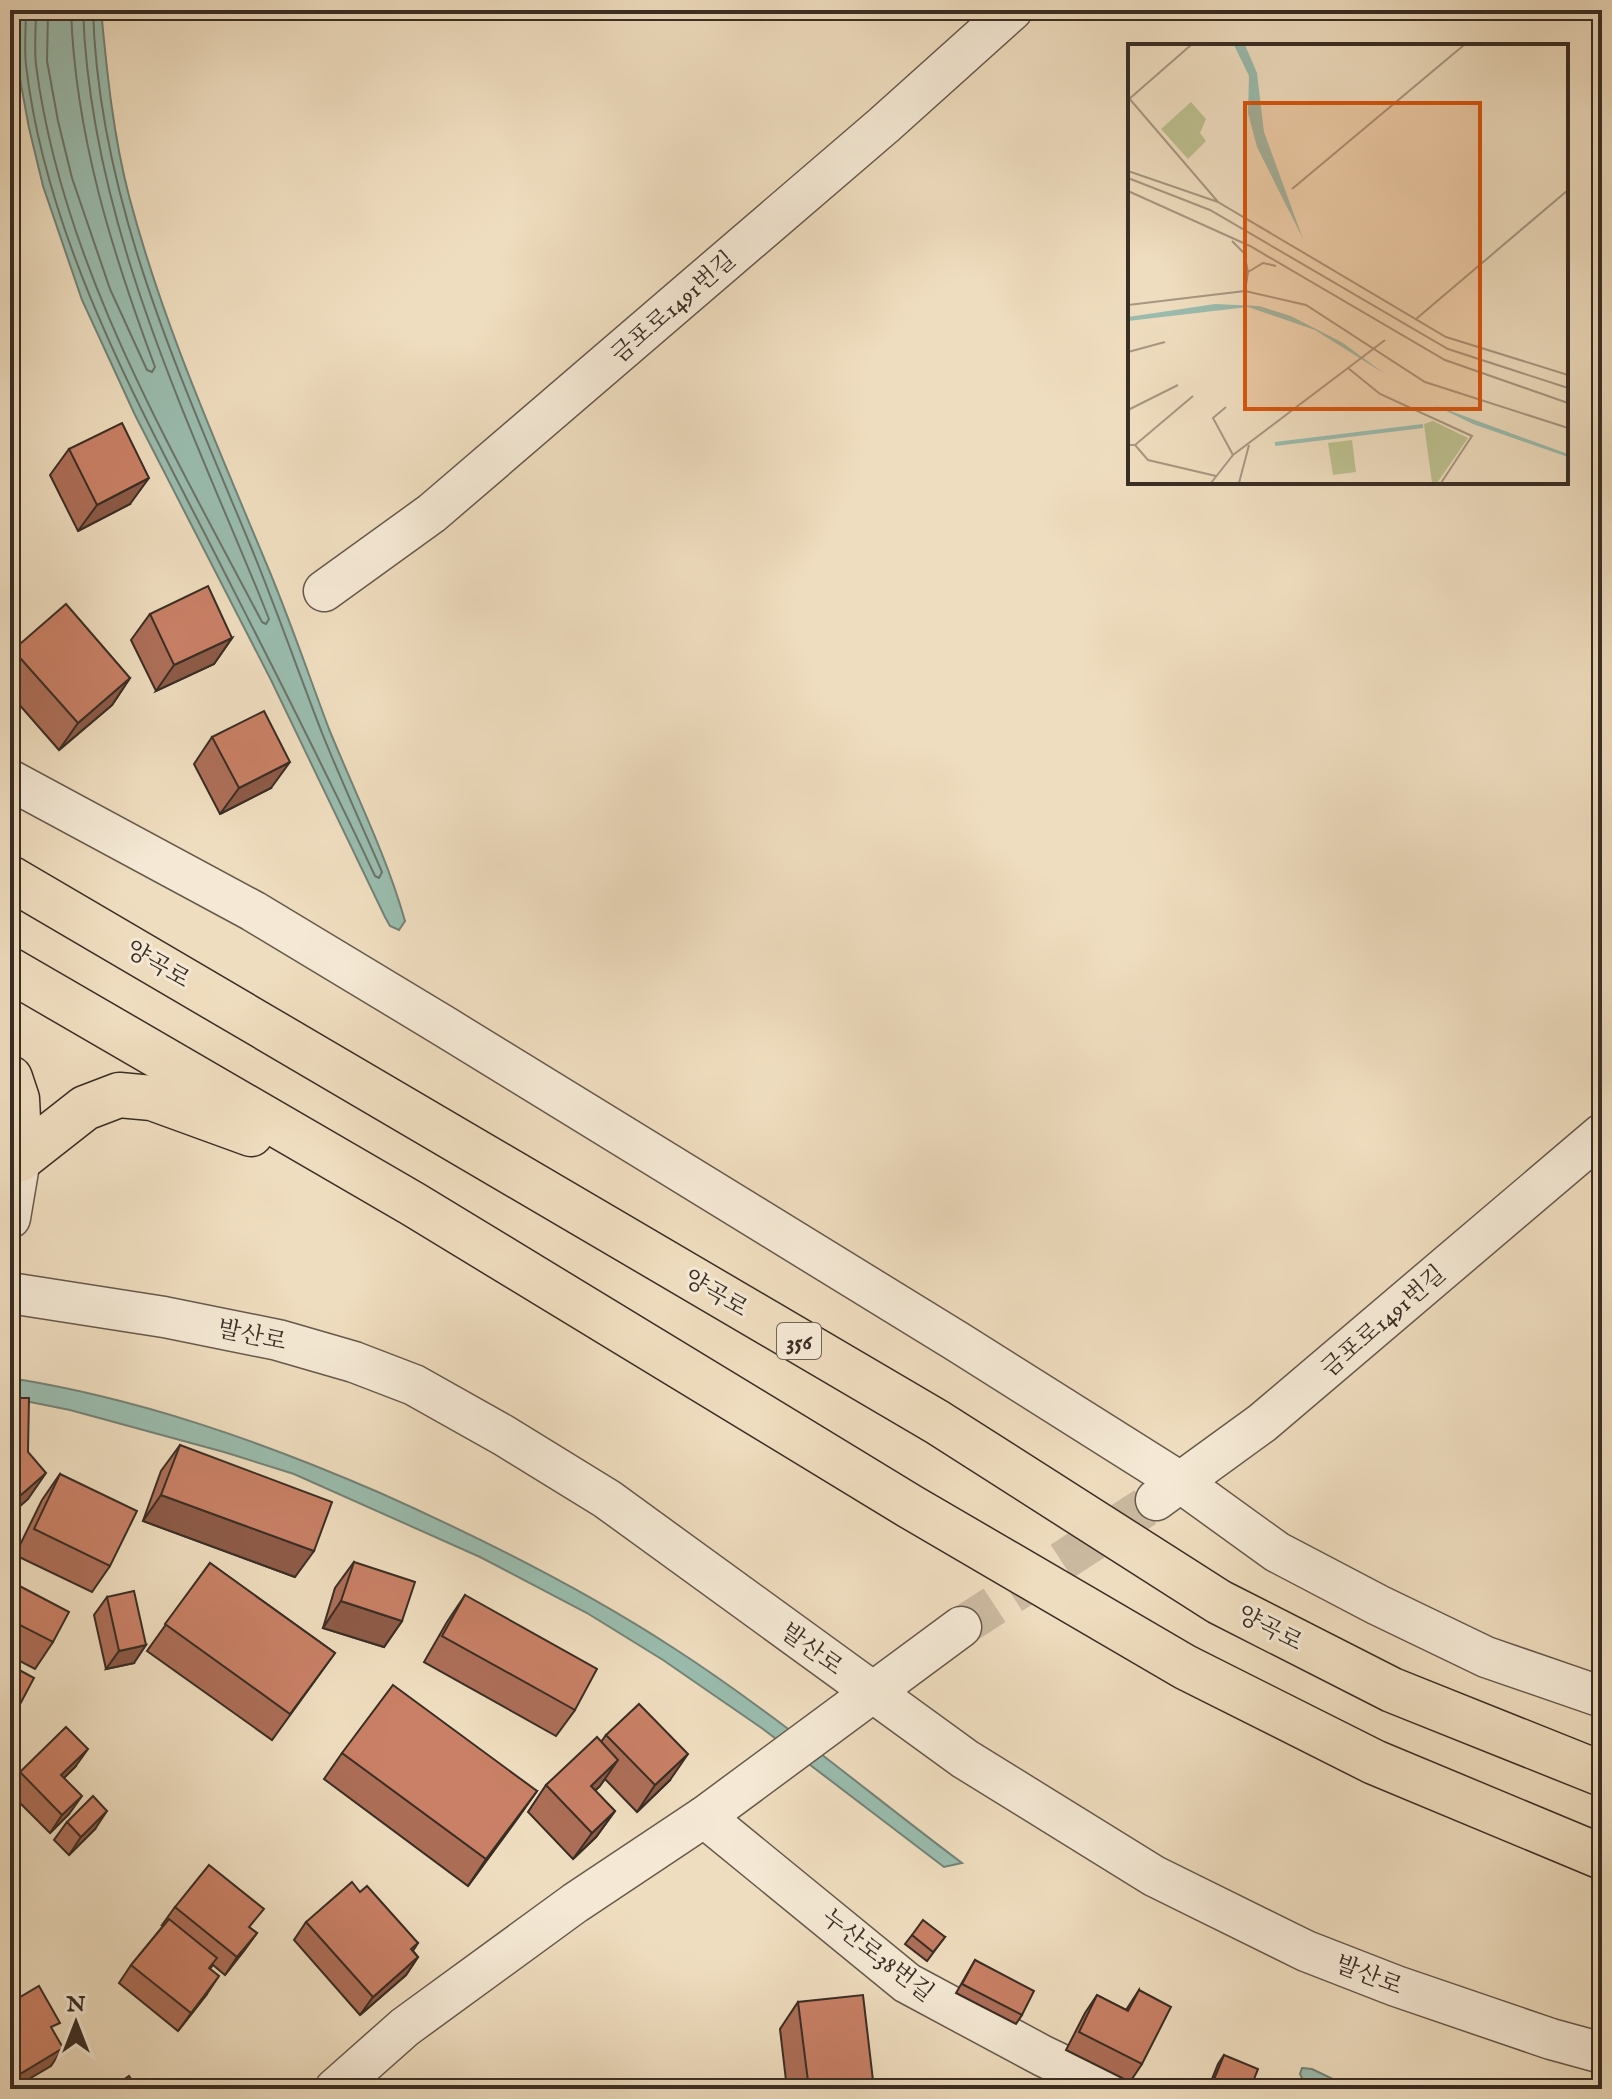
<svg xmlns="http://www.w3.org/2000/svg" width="1612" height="2099" viewBox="0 0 1612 2099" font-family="'IM FELL English','Noto Serif KR',serif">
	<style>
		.water { fill: #9abcae; stroke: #738377; stroke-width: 2 }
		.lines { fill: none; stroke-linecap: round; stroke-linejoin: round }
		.shore { stroke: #6a7469; stroke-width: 2 }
		.minor-tunnel { stroke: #cbbaa0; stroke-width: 40; stroke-dasharray: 40 20; stroke-linecap: butt }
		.minor-casing { stroke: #66594b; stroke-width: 43 }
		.highway-casing { stroke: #392d24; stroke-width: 47 }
		.minor { stroke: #f5e9d5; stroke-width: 40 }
		.highway { stroke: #efddbf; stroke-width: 44 }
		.wall { fill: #ad6e58; stroke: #392d24; stroke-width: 2 }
		.shaded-wall { fill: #8d5a47; stroke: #392d24; stroke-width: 2 }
		.building { fill: #c98066; stroke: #392d24; stroke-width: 2 }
		.labels { text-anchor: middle; stroke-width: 6; stroke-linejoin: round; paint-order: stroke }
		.shield { fill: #f5e9d5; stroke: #716559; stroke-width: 2 }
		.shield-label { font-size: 22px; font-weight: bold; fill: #392d24 }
		.street-label { font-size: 24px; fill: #392d24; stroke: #f5e9d5 }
		.inset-river { fill: none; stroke: #9abcae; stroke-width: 4 }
		.inset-road { fill: none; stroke: #a69781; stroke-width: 2 }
		.view { fill: #d6550e; fill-opacity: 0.15; stroke: #d6550e; stroke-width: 4 }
		.inset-edge { fill: none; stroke: #392d24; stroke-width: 4 }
	</style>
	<rect width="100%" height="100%" fill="#efddbf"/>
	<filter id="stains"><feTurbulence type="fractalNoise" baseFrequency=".0025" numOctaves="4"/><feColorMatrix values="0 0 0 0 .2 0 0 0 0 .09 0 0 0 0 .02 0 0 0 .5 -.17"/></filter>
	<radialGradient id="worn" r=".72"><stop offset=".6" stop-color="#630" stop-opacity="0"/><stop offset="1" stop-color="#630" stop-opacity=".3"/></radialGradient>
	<!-- water -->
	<g class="water">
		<path d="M18,10H101C107,72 113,135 129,196C163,325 218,447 269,570C291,623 309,676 329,729C355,793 386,854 405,921L399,930L390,926L385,917L271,680L135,415L82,300L43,186L29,128L17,63Z"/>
		<path d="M10,1378C138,1398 260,1441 378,1492C479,1537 578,1586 672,1647C773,1712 866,1791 962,1863L944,1867L763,1729L663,1660L587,1613L480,1557L294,1474L224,1452L70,1410L10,1398Z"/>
		<path d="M1302,2068L1312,2069L1339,2082L1376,2089H1307L1300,2074Z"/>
	</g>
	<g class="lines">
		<!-- shore -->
		<g class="shore">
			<path d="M26,10C26,28 24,47 26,65C45,231 131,391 207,538C264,650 322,762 375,876L379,878L382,872C362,826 341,780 322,733C298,671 276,608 251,547C180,376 98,199 93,10"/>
			<path d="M36,10C36,28 34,47 36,65C62,265 170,446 262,622L266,624L269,619L259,594C182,407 90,216 83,10"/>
			<path d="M48,10L47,61L58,121L72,178L110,289L147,370L152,372L155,367C112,252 75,134 71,10"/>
		</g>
		<!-- minor-tunnel -->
		<path class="minor-tunnel" d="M961,1627L1156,1500"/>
		<defs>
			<g id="minor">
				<path d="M324,591L432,513L884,125L1012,10"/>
				<path d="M10,780L253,911L447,1028L958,1342L1180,1482L1277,1552L1378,1605L1486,1657L1602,1697"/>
				<path d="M10,1218L20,1159"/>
				<path d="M10,1293L164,1317L278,1340L354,1362L414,1385L503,1435L607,1499L965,1759L1154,1876L1306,1951L1396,1986L1551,2039L1602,2053"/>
				<path d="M1156,1500L1262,1423L1602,1134"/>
				<path d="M704,1817L907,1983L1043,2056L1112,2089"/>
				<path d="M335,2089L405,2027L575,1903L704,1817L961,1627"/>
			</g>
			<g id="highway">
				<path d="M10,878L937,1422L1219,1602L1392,1690L1602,1774"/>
				<path d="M10,970L413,1204L911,1507L1185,1667L1374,1762L1602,1857"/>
				<path d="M10,1078L17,1099L20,1159"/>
				<path d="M20,1159L85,1108L119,1095L152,1098L251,1134"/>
			</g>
		</defs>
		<!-- minor casing -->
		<use href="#minor" class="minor-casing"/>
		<!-- highway casing -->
		<use href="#highway" class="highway-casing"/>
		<!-- minor -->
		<use href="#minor" class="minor"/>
		<!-- highway -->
		<use href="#highway" class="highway"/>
	</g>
	<!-- wall -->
	<g class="wall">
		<path d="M69,449L130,504L78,531L50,475Z"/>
		<path d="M150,614L232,638L214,664L156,691L131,640Z"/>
		<path d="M13,650L130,678L112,705L59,750L10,694V655Z"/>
		<path d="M212,737L271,788L220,814L194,764Z"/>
		<path d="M180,1445L295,1577L143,1521L161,1471Z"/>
		<path d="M60,1474L110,1566L92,1592L15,1555L42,1500Z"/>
		<path d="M354,1562L402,1621L384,1647L323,1628L335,1588Z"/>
		<path d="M210,1563L335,1653L272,1740L147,1651Z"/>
		<path d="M10,1581L53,1642L35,1669L10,1656Z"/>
		<path d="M465,1595L575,1710L556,1736L424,1662L447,1622Z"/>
		<path d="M107,1597L134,1663L106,1669L94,1615Z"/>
		<path d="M606,1735L670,1780L637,1812L605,1779L595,1791L615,1811L596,1837L573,1859L528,1812L546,1785L601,1742Z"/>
		<path d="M342,1753L537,1791L468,1886L324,1779Z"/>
		<path d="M75,1767L64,1778L69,1814L50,1833L10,1793V1787L20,1772Z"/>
		<path d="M67,1822L95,1829L69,1855L54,1840Z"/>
		<path d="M360,1892L418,1943L413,1951L418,1957L406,1975L360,2015L294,1940L306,1922Z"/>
		<path d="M175,1907L250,1928L257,1933L225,1975L213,1965L210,1969L207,1994L178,2031L119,1983L131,1965L164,1925H162Z"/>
		<path d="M912,1935L945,1937L927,1961L905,1944Z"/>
		<path d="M975,1960L1022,2015L1016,2024L956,1993Z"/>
		<path d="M1139,1990L1142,2064L1130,2082L1066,2050L1085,2013L1097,1995L1126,2010Z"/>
		<path d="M798,2002L874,2089H787L780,2029Z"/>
		<path d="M1224,2055L1250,2089H1208L1218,2064Z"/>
	</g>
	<!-- shaded-wall -->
	<g class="shaded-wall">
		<path d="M149,478L130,504L78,531L97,505Z"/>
		<path d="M232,638L214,664L156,691L174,665Z"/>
		<path d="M130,678L112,705L59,750L78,723Z"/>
		<path d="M290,762L271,788L220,814L239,788Z"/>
		<path d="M46,1473L28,1499L10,1515V1506L13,1502Z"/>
		<path d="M161,1495L314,1551L295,1577L143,1521Z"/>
		<path d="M341,1601L402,1621L384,1647L323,1628Z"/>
		<path d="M146,1645L134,1663L106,1669L119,1651Z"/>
		<path d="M88,1749L75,1767L48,1793L61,1775Z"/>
		<path d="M688,1754L670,1780L637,1812L655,1785Z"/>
		<path d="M618,1760L600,1786L572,1812L591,1786Z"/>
		<path d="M537,1791L518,1818L468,1886L486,1859Z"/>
		<path d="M82,1796L69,1814L50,1833L62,1815Z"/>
		<path d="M107,1811L95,1829L69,1855L81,1837Z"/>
		<path d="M615,1811L596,1837L573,1859L592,1833Z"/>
		<path d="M257,1933L244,1951L225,1975L237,1957Z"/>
		<path d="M418,1957L406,1975L360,2015L373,1997Z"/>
		<path d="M219,1976L207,1994L178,2031L191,2013Z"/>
		<path d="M63,2048L51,2066L12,2089H10V2080Z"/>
	</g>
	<!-- building -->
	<g class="building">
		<path d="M122,423L149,478L97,505L69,449Z"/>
		<path d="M208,586L232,638L174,665L150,614Z"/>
		<path d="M66,604L130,678L78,723L13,650Z"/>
		<path d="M264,711L290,762L239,788L212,737Z"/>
		<path d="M10,1398H29L28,1452L46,1473L13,1502L10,1499Z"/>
		<path d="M180,1445L332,1502L314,1551L161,1495Z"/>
		<path d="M60,1474L137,1511L110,1566L34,1529Z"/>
		<path d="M354,1562L415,1582L402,1621L341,1601Z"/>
		<path d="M210,1563L335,1653L290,1714L165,1624Z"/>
		<path d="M10,1581L69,1612L53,1642L10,1620Z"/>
		<path d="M134,1591L146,1645L119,1651L107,1597Z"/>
		<path d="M465,1595L597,1669L575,1710L442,1636Z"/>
		<path d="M10,1665L34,1678L10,1723Z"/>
		<path d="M393,1685L537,1791L486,1859L342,1753Z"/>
		<path d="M639,1704L688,1754L655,1785L606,1735Z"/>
		<path d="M66,1727L88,1749L61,1775L82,1796L62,1815L20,1772Z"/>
		<path d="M597,1737L618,1760L591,1786L615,1811L592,1833L546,1785Z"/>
		<path d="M93,1796L107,1811L81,1837L67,1822Z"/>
		<path d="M209,1865L264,1909L249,1927L257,1933L237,1957L175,1907Z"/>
		<path d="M352,1882L360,1892L367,1886L418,1943L411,1949L418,1957L373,1997L306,1922Z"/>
		<path d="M169,1919L217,1958L209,1968L219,1976L191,2013L131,1965Z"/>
		<path d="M923,1920L945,1937L933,1952L912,1935Z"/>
		<path d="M975,1960L1034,1991L1022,2015L962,1984Z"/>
		<path d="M39,1986L60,2023L51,2027L63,2048L10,2080V2003Z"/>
		<path d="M1139,1990L1171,2007L1142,2064L1079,2032L1097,1995L1128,2011Z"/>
		<path d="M863,1995L874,2089H809L798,2002Z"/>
		<path d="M1224,2055L1258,2069L1250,2089H1210Z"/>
		<path d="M129,2076L138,2089H111Z"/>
		<path d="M447,2082L448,2089H370V2087Z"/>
	</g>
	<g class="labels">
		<!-- shield labels -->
		<rect class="shield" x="777" y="1323" width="44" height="36" rx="6"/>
		<g class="shield-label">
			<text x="799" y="1349">356</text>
		</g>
		<!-- street labels -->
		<g class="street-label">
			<text transform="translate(673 307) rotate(-41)" y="8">금포로1491번길</text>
			<text transform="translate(158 964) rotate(30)" y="8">양곡로</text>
			<text transform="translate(716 1293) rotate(30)" y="8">양곡로</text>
			<text transform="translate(1383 1321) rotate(-41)" y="8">금포로1491번길</text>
			<text transform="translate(252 1335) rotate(12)" y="8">발산로</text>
			<text transform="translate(1270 1628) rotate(27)" y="8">양곡로</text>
			<text transform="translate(812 1649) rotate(36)" y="8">발산로</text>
			<text transform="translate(878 1955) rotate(38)" y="8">누산로38번길</text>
			<text transform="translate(1369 1975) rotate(21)" y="8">발산로</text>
		</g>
	</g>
	<!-- overview -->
	<g transform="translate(1128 44)">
		<rect width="440" height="440" fill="#efddbf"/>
		<path d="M63,58L78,75L72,89L78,97L60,115L33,85ZM305,377L340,394L309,439H304L296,380ZM224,396L228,428L205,431L200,399Z" fill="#bdc08f"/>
		<path d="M106,1H117L129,29L136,88L175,195L129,103L120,69L121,32ZM87,260L131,262L163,272L215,299L257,330L187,286L120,263L0,277V273ZM306,361L440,410V413L345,380Z" fill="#9abcae"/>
		<path class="inset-river" d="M147,400L295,382"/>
		<path class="inset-road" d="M0,53L90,158L318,293L440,331M0,56L63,1M0,127L90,158M0,134L82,166L320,305L440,344M164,145L336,1M0,147L122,202L317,316L440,359M104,197L116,209L120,228M120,228L117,247L178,261L297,338L440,384M120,228L135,219L148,222M0,261L117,247M288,275L440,146M0,308L37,298M220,324L252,350L344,392L313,439M98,363L85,374L105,411M0,366L50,341M0,401H7L65,352M7,401L20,416L88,432M83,439L105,411L257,296M111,439L121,401"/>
		<path class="view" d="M117,59H352V365H117Z"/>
		<rect width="440" height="440" class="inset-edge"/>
	</g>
	<!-- margin -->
	<rect width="1612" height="2099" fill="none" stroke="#efddbf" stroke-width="40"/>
	<rect x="12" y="12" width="1588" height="2075" fill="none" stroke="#392d24" stroke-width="4"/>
	<rect x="20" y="20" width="1572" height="2059" fill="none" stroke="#392d24" stroke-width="2"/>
	<!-- north arrow -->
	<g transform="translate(76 2023)" stroke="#f5e9d5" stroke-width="6" paint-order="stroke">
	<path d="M0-6L14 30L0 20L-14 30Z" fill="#392d24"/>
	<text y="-12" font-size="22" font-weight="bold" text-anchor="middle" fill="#392d24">N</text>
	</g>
	<rect width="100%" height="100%" filter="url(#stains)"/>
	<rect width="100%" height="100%" fill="url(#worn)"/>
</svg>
